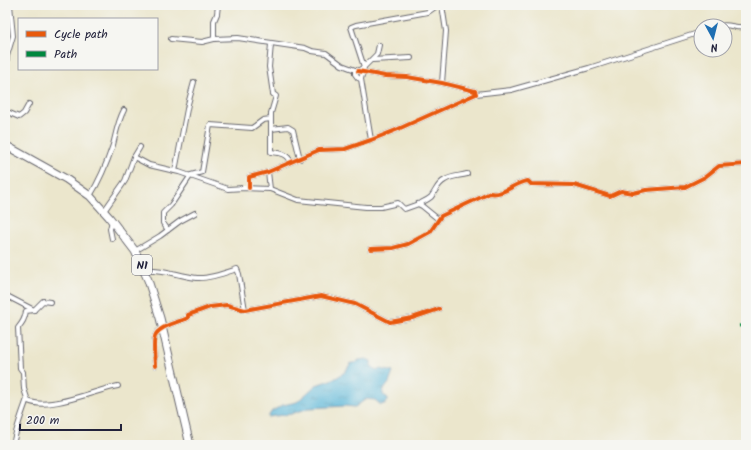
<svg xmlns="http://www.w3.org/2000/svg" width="751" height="450" viewBox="0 0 751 450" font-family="Kalam,sans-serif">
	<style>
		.water { fill: url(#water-ripples); stroke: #3e6c8a }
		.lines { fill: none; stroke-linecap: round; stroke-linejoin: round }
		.street-casing { stroke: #68676e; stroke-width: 6 }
		.highway-casing { stroke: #68676e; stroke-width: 9 }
		.street { stroke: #fff; stroke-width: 4 }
		.highway { stroke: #fff; stroke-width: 7 }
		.quiet { stroke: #00873e; stroke-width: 3; stroke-dasharray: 6 3; stroke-linecap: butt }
		.cycleway-casing { stroke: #f6f6f2; stroke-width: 6 }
		.cycleway { stroke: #e8590c; stroke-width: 4 }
		.labels { text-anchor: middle; stroke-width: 3; stroke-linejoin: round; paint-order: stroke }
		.shield { fill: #f6f6f2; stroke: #626272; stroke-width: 1 }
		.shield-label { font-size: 12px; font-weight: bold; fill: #22223b }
	</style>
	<defs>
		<pattern id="water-ripples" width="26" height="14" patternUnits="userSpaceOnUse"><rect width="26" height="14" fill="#5bb7d9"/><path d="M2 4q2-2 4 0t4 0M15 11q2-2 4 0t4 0" fill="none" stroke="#4b94b1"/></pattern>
	</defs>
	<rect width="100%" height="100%" fill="#f6f6f2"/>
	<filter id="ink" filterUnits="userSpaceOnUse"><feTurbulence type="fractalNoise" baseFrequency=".025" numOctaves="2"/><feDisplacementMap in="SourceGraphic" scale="8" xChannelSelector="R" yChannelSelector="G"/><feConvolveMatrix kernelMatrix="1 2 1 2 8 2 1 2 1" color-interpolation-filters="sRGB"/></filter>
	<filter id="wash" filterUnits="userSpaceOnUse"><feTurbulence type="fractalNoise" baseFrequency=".012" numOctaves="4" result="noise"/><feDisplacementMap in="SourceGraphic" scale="16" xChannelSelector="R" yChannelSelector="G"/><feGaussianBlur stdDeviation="0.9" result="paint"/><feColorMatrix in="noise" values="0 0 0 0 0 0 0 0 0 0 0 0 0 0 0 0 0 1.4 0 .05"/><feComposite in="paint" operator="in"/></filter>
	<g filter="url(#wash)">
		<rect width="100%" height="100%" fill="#ebe6cc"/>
		<!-- water -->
		<path class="water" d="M366,359L371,361V366L376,371L381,369L393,372L389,383L383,391V395L387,397L388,401L384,404L381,405L375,400L366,399L355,407L345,406L309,408L291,414L268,417L272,411L283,405L297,402L316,385L336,378L345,372L351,363H355L359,360Z"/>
	</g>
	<g filter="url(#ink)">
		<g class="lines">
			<defs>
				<g id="street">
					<path d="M442,5L446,31L442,83"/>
					<path d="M720,26C729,23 735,29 746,27"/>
					<path d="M171,39L202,42L214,39L238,38L305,48L312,51L326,53L342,65L358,71L364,67L351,27L356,25L428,12L438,5"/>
					<path d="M214,39V21L217,14L218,5"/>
					<path d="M271,44L269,67L273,94L276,96L271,113V152C280,153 287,153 291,162"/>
					<path d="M372,60L411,58"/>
					<path d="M355,70V74L358,78L361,79"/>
					<path d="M5,76L7,56L13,36L10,5"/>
					<path d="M476,94L511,90L589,68L701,32"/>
					<path d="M5,111L19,117L24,113L29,104"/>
					<path d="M271,129L288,127L293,130L300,159"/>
					<path d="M371,140L361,79L364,67L377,54L379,45"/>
					<path d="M134,157L149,165L179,172L228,189L244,188L270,189L298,200L366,207H381L398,203L404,209C413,206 424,203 431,197C436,191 437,184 445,180C451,176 460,176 467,174"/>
					<path d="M175,171L188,104L194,82"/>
					<path d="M268,172L270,189"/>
					<path d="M249,188V177L268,172L319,150L345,149L371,140L396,130L476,94L475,91L442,83L407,77L385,76L358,71"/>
					<path d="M90,196C100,180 107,163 113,145C116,133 118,121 124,110"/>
					<path d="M418,204L422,206L438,219"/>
					<path d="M104,211L125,181L134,157L140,147"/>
					<path d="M168,230L163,223V213L171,205L191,175L202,172L210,125L252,128L263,120L271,119"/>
					<path d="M112,239L110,229L112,221"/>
					<path d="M370,249L393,248L408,244L430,232L441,216L490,193C504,196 515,182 528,181L531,184L574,185L610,196L621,191L633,193L646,190L685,187L705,177L719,166L746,164"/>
					<path d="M135,251L160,236L180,221L195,213"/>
					<path d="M144,270C162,268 179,276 197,278C209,279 225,273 237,269L239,274L245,310"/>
					<path d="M5,295L34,310L43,301L50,302"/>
					<path d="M34,310L26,311C25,319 22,323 18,328L20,368L23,372L24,389L28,401C50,411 95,390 118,386"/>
					<path d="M155,366C155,359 152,340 156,334C162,325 179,322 188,318V315L210,307L227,305L245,310L321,296L355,304L390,322L412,318L439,309"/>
					<path d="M13,445C16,429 22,413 27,399"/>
				</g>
				<path id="highway" d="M5,145L66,179L90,196L109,217L135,251L148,280L160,318L190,445"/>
			</defs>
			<!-- street casing -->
			<use href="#street" class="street-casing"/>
			<!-- highway casing -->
			<use href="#highway" class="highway-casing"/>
			<!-- street -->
			<use href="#street" class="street"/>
			<!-- highway -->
			<use href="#highway" class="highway"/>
			<!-- quiet -->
			<path class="quiet" d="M739,326L746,325"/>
			<defs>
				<g id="cycleway">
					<path d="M249,188V177L268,172L319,150L345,149L371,140L396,130L476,94L475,91L442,83L407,77L385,76L358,71"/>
					<path d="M370,249L393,248L408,244L430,232L441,216L490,193C504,196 515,182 528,181L531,184L574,185L610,196L621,191L633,193L646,190L685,187L705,177L719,166L746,164"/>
					<path d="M155,366C155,359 152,340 156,334C162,325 179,322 188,318V315L210,307L227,305L245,310L321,296L355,304L390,322L412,318L439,309"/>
				</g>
			</defs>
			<!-- cycleway casing -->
			<use href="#cycleway" class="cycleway-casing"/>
			<!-- cycleway -->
			<use href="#cycleway" class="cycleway"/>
		</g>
	</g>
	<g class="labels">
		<!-- shield labels -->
		<rect class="shield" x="132" y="255" width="20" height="20" rx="3"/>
		<g class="shield-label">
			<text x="142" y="269">N1</text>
		</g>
	</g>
	<!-- margin -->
	<rect width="751" height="450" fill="none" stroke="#f6f6f2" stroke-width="20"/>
	<!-- legend -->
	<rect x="18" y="18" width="140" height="52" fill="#f6f6f2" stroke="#a1a1a9"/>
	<rect x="26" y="31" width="20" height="6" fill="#e8590c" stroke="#a1a1a9"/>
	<text x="54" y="38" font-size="12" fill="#22223b">Cycle path</text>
	<rect x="26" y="51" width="20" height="6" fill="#00873e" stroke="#a1a1a9"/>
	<text x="54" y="58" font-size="12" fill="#22223b">Path</text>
	<!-- north arrow -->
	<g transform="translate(713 38) rotate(173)"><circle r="19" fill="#f6f6f2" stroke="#a1a1a9"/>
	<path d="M0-3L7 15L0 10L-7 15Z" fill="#1f6fb2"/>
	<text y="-6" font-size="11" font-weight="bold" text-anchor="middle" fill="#22223b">N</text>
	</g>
	<!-- scale -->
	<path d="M20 424v6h101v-6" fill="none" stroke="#22223b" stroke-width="2"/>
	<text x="26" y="424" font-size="12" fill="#22223b" stroke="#f6f6f2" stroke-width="3" paint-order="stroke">200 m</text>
</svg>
